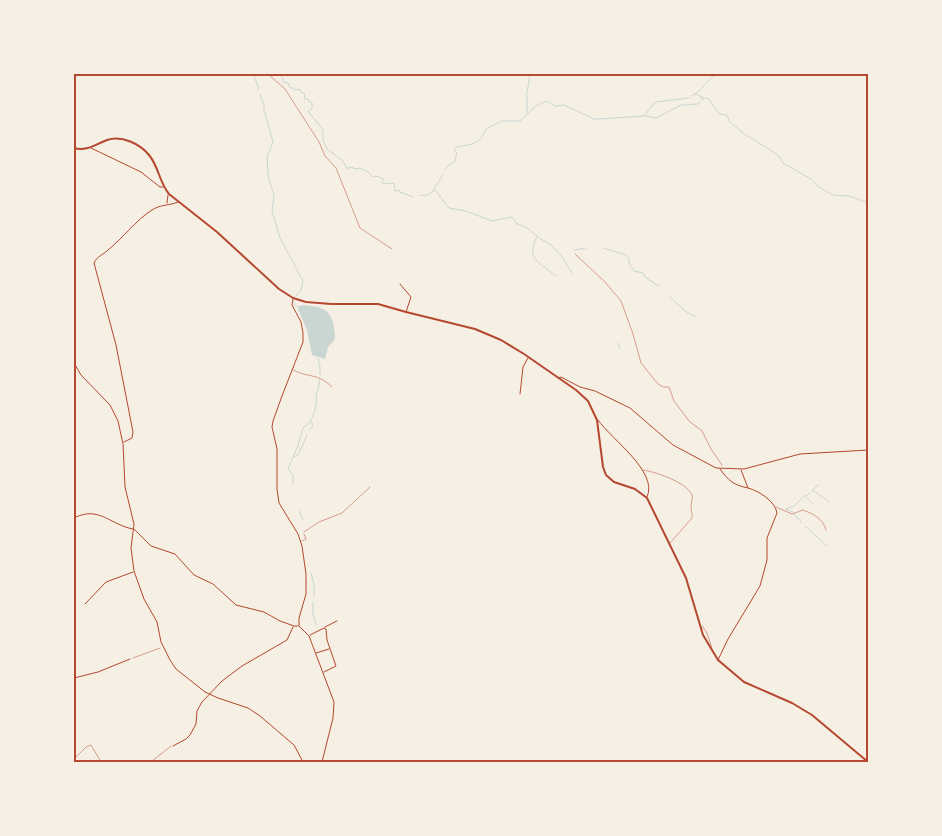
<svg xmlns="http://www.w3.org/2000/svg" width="942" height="836" viewBox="0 0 942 836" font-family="'Zilla Slab',serif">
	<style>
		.water { fill: #c9d6d2 }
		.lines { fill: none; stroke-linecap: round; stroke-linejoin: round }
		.stream { stroke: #c9d6d2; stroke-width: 1 }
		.path { stroke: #b5482f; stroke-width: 0.5 }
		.service { stroke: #b5482f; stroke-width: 0.5 }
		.minor { stroke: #b5482f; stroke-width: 1 }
		.tertiary { stroke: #b5482f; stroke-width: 1 }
		.primary { stroke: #b5482f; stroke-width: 2 }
		.neatline { fill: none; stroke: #b5482f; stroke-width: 2 }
	</style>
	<rect width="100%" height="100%" fill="#f6efe4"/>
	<!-- water -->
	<path class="water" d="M303,305C309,306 318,306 323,309C333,313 335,329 335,339L328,347L325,359L312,355L307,330L298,309L299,306Z"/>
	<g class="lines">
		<!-- stream -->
		<g class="stream">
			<path d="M254,74C254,80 259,84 258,90"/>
			<path d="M276,74H278"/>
			<path d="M280,74L283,79V82L288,83L290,88H294L295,90L300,89L301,92L305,94L304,99H308L309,102H312V109L308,111L323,130V140L327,149L343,161L347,169L350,167L357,169L360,168L367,171L373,177L376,176L384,179L382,182L383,184L394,183L395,191L399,190L400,192L413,197"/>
			<path d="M527,93L530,74"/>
			<path d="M260,94L264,105V110L273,142L267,157L268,175L274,196L272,211L280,238L303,281L301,290L296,296"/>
			<path d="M695,94L704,98"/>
			<path d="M527,95V114"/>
			<path d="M692,96L698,92L715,74"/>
			<path d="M701,100L705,98L709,99L719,114L727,115L730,122L743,133L778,155L783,163L811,179L817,186L833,195L849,196L868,203"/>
			<path d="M645,116L656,118L681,105L698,104L700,102"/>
			<path d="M445,170L449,165L455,161L457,153L454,150L456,147C472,144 480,145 486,129L502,121H520L536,106L546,101L555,106L564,105L594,119H600L644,116L655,102L689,98"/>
			<path d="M434,189L443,175"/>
			<path d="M420,195L426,196L434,190L436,191L449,208L466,211L492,221L512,217L517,224C524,225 531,231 537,236C540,240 546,241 550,244C560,253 566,263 572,273"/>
			<path d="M537,237C525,259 540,263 556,276"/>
			<path d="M603,248L626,255L629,258V263L634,271L643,273L645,277L658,286L660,284"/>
			<path d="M574,250L586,248"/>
			<path d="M670,297L685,311L696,317"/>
			<path d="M294,303L295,305L298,307"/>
			<path d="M618,343L620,349"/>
			<path d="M318,358L320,367V375"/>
			<path d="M310,429L313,426L311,421"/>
			<path d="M294,457L298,455L307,435"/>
			<path d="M293,484V476L288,468L298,446L303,428C314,421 318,405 316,392L318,390L320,379"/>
			<path d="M813,490L829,502"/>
			<path d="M812,491L819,484"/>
			<path d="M807,498L813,504"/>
			<path d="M786,509L794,506L804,496H806L810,493"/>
			<path d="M786,509L793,512"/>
			<path d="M299,511L303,520"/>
			<path d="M794,514L802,523"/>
			<path d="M805,526L827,546"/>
			<path d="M311,573L314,585V597"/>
			<path d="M313,602V614L316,625"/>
		</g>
		<!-- path -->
		<g class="path">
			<path d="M575,254L605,282L621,301L633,334L641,363L658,384L663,387H669L674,401L689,421L702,431L711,449L722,465"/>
			<path d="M133,658L160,648"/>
			<path d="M74,759L86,747L91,745L101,762"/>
		</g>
		<!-- service -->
		<g class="service">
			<path d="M268,74L285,89L319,142L325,156L336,168L360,228L392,249"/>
			<path d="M293,370C309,378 318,373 332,387"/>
			<path d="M643,470C656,472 686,482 692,495C693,499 691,502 691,507C691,512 693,514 692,518L670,543"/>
			<path d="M776,507L792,514L803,510C813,514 823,518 826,530"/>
			<path d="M304,532L319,522L342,513L370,487"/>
			<path d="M302,541L306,539L304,534"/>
			<path d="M702,626L707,633L712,648"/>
			<path d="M151,762L171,746"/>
		</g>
		<!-- minor -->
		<g class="minor">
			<path d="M91,148L141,172L160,187H163"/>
			<path d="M167,203L168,195"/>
			<path d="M400,284L411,297L406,312"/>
			<path d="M74,363L81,375L110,405L118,421L123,444L125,487L134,524L131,548L134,571L144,599L157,622L161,642L170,660L176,669L205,692L218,698L248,708L260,716L294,745L303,762"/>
			<path d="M520,394L523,367L528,358"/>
			<path d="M598,420C611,439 659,472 647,497"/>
			<path d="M124,442L132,438L133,432L116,345L94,263C97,256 103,255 108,250C123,238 136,220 152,210C161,204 169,206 178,202"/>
			<path d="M720,469C729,481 733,485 748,488"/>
			<path d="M74,518C99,505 110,525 133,529"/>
			<path d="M134,529L151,546L175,554L194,575L213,584L236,605L264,612L280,621L294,626H298"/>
			<path d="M85,604L106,582L133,572"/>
			<path d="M325,627L337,621"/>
			<path d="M310,635L324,628L326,629L327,640L336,666L324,672"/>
			<path d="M316,653L329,649"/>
			<path d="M718,660L728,639L760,586L767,560V538L777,513C775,501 759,491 748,488L741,470"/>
			<path d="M74,678L98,672L130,659"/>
			<path d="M173,746L186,739L190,735L196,724L197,711L202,702L222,681L242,666L287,640L293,627"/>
		</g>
		<!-- tertiary -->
		<g class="tertiary">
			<path d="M293,299L292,305L301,322L303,333V342L282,396L273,421L272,427L277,449V489L279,503L298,534L302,546L306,574V594L299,618V626L309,636L334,702L333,718L322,762"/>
			<path d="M559,378L561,377L580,387L595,391L630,408L673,445L716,468L744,469L800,454L868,450"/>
		</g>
		<!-- primary -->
		<path class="primary" d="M74,148C86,152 96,144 107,140C122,135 140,144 149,155C159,167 159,182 169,194L217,232L279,289L293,298L306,302L331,304H378L406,312L475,329L501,340L524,354L576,390L588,401L597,420L603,467L606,475L614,482L635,489L647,498L686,578L703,635L718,660L744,682L792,703L812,715L868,762"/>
	</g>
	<!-- border -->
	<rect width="942" height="836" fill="none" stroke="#f6efe4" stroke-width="150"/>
	<rect x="75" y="75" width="792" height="686" class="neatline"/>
</svg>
